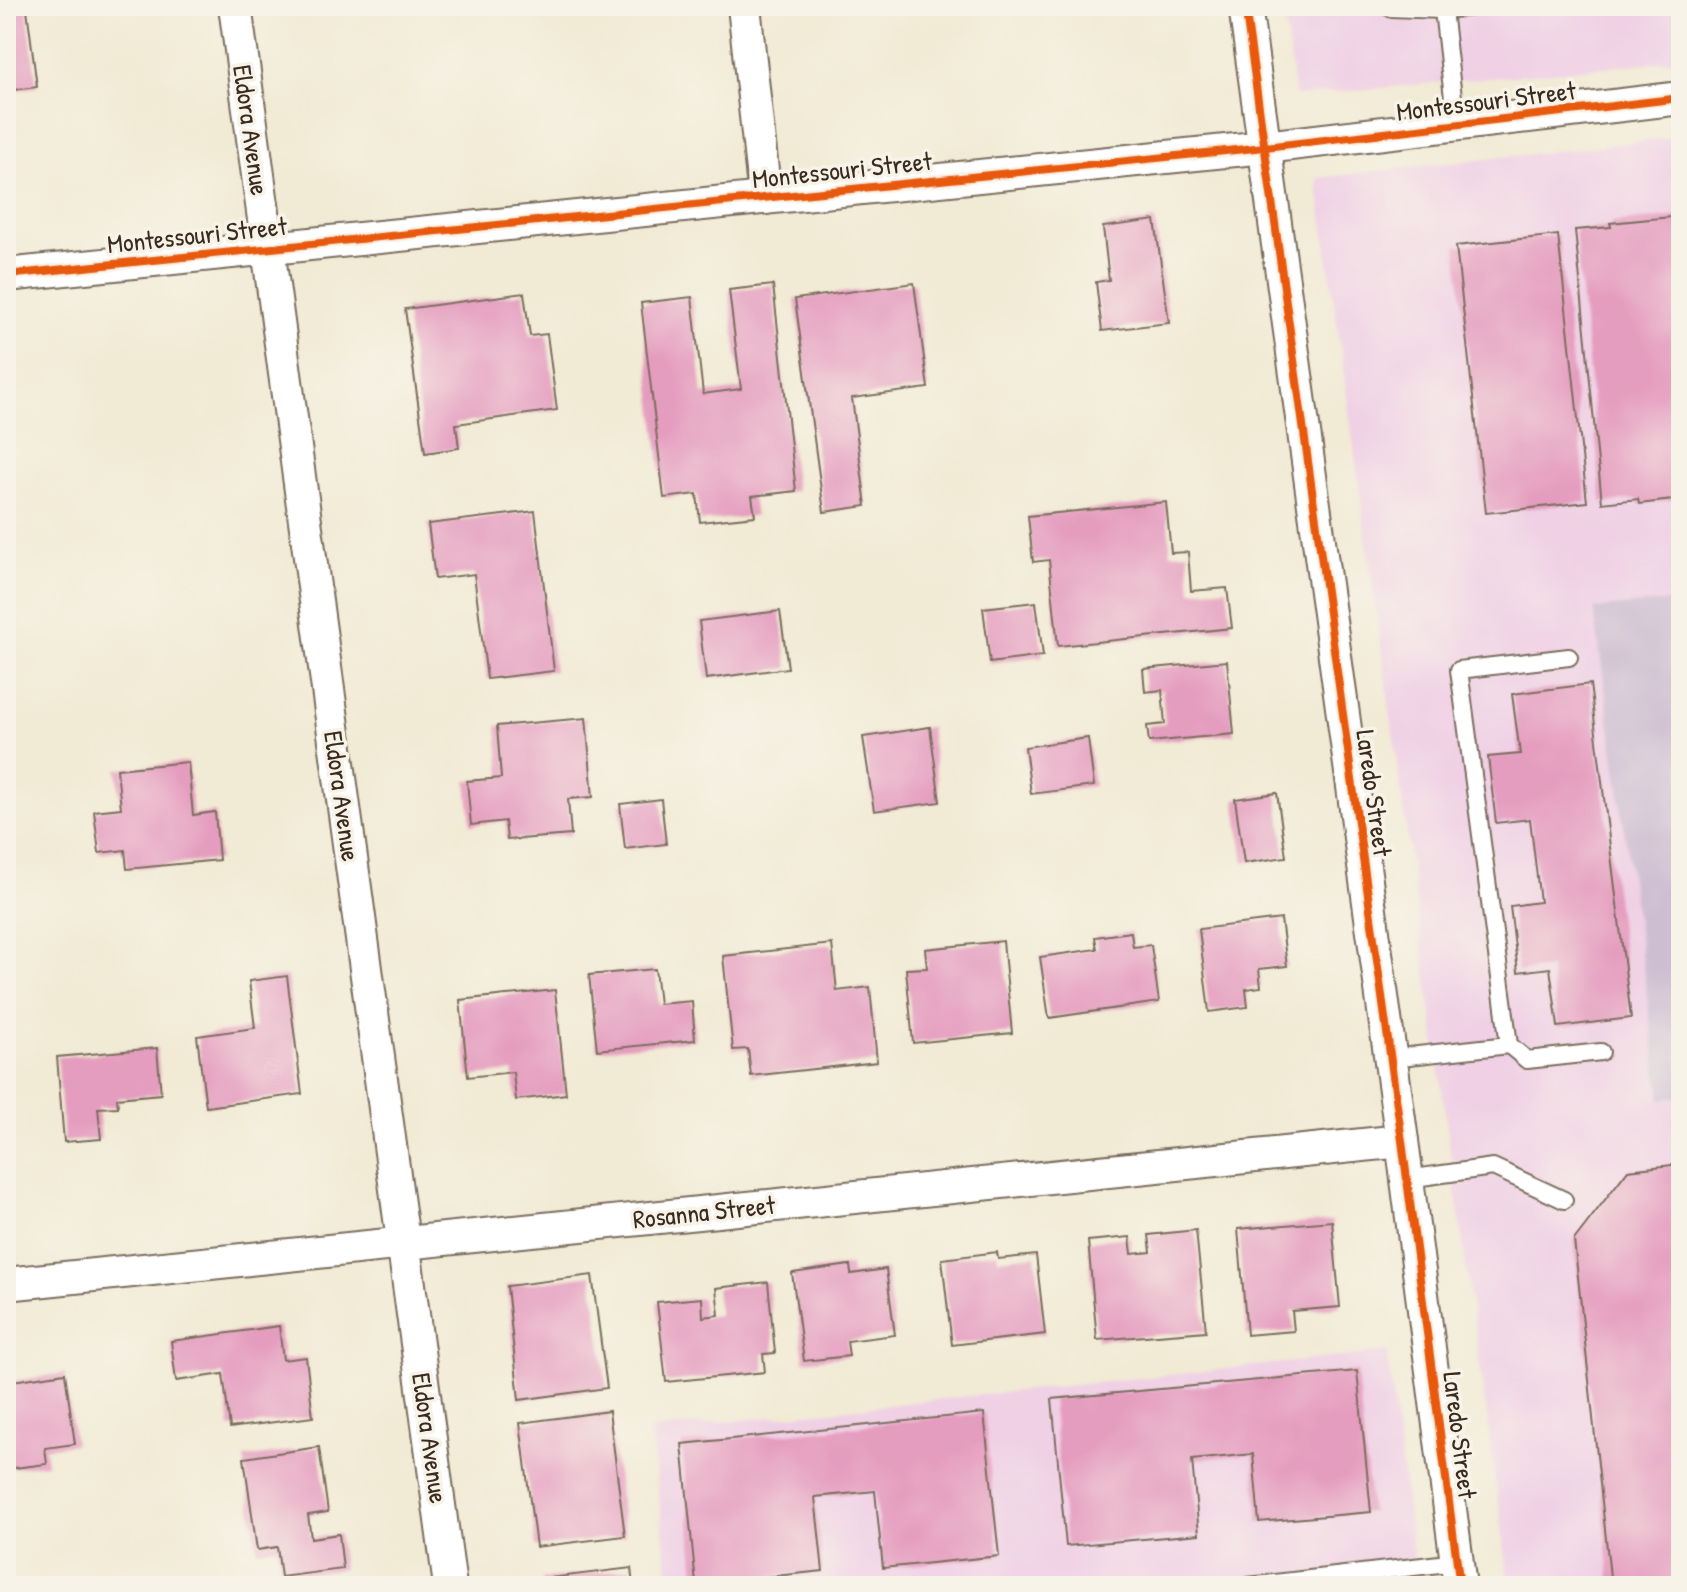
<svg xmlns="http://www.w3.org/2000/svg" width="1687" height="1592" viewBox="0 0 1687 1592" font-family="'Patrick Hand',sans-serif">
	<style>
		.built { fill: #f0d0e5 }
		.industrial { fill: #cebed2 }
		.building { fill: #e59dbf }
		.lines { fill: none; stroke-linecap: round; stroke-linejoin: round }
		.lane-casing { stroke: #7b6d5e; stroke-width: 20 }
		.street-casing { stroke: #7b6d5e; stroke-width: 36 }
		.lane { stroke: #fff; stroke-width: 16 }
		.street { stroke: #fff; stroke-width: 32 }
		.cycleway-casing { stroke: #f7f3e8; stroke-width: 13 }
		.cycleway { stroke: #e8590c; stroke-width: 8 }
		.labels { text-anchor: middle; stroke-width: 7; stroke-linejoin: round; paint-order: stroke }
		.street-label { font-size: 26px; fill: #3b2a1e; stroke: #f7f3e8 }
	</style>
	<rect width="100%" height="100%" fill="#f7f3e8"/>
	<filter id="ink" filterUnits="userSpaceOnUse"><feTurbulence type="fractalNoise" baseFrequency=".0125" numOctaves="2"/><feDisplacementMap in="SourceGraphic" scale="16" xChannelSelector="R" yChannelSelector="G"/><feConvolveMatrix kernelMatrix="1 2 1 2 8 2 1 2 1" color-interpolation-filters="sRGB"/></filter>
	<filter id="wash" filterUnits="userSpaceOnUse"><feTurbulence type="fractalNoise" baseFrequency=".006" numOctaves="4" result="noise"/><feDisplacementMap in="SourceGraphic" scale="32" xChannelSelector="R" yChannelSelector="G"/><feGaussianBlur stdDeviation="1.8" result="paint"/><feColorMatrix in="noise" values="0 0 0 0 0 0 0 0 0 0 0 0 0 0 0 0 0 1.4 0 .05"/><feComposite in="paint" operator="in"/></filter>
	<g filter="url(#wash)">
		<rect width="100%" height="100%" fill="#f1ead4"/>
		<!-- built -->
		<g class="built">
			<path d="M1283,6H1681V60L1295,96Z"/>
			<path d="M1681,137V1586H1510L1317,178Z"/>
			<path d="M1387,1352L1417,1586H670L650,1430Z"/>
		</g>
		<!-- industrial -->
		<path class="industrial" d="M1681,600V1097L1661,1099L1594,609Z"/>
		<g id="blocks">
			<!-- building -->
			<g class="building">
				<path d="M27,9L37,87L6,91V12Z"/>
				<path d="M1681,216V499L1639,504L1638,499L1602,503L1575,230L1611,227L1610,223Z"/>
				<path d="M1155,220L1169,323L1102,331L1096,282L1109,280L1103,227Z"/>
				<path d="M1558,235L1587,502L1486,513L1456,246Z"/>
				<path d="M914,283L928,388L852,398L866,506L824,512L795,299Z"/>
				<path d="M773,285L796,491L752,496L755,516L700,522L697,494L664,498L641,303L692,297L703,394L741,389L729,290Z"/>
				<path d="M524,293L530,336L547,334L557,410L456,424L459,448L425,453L405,309Z"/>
				<path d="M1166,502L1171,553L1188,552L1191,591L1227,588L1232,628L1058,646L1049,560L1033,562L1028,516Z"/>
				<path d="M535,511L554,671L487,679L474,574L435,579L428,524Z"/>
				<path d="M1036,602L1043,656L990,663L983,608Z"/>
				<path d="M780,611L788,668L706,679L699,621Z"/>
				<path d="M1227,661L1234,734L1149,742L1147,726L1165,724L1162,690L1145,692L1143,669Z"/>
				<path d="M1590,684L1631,1018L1558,1027L1550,968L1518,972L1510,906L1540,902L1530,819L1496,823L1488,757L1520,754L1512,694Z"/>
				<path d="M586,718L593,797L568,799L571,835L507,840L505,821L471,825L467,781L501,778L497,726Z"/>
				<path d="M930,727L940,802L874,811L863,737Z"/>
				<path d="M1088,738L1094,786L1031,794L1025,747Z"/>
				<path d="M188,762L193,815L215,812L219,860L127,869L125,850L99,853L94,811L121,808L117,769Z"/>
				<path d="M1277,793L1286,857L1244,863L1235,799Z"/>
				<path d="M661,799L666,844L625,849L620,804Z"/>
				<path d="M1281,919L1287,966L1259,969L1261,987L1246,989L1248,1007L1209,1012L1199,929Z"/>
				<path d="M1131,932L1133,947L1151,945L1159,1002L1049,1018L1040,957L1097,949L1095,937Z"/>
				<path d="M1003,941L1012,1033L913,1043L906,969L927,968L925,949Z"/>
				<path d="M832,944L837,991L870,987L877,1062L751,1076L748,1049L733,1050L723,956Z"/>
				<path d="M655,969L659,1004L692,1001L695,1040L597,1050L589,975Z"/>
				<path d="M287,976L302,1094L206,1107L197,1036L255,1028L249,981Z"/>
				<path d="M555,990L566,1094L516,1100L513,1072L468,1077L460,1000Z"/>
				<path d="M157,1048L161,1094L117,1098L118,1107L98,1108L101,1139L64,1142L57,1057Z"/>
				<path d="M1681,1164V1586H1611L1574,1240L1628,1170Z"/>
				<path d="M1332,1221L1340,1307L1292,1311L1294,1331L1247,1335L1238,1229Z"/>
				<path d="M1196,1230L1206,1331L1097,1340L1088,1241L1130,1237L1132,1254L1151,1252L1149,1235Z"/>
				<path d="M997,1252L998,1259L1036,1255L1045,1334L952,1345L942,1259Z"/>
				<path d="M850,1265L851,1274L886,1269L895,1335L847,1341L849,1356L804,1361L792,1273Z"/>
				<path d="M592,1275L607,1388L519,1400L507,1286Z"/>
				<path d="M768,1282L775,1353L763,1354L765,1372L666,1382L657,1302L702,1298L703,1317L719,1315L716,1288Z"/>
				<path d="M279,1326L283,1360L306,1357L313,1417L230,1428L223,1374L176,1381L171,1341Z"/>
				<path d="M1357,1371L1371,1512L1259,1522L1253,1454L1192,1460L1199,1534L1066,1546L1052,1399Z"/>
				<path d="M65,1373L75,1444L45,1448L47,1464L6,1469V1382Z"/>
				<path d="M609,1411L625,1536L536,1547L520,1423Z"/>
				<path d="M984,1413L999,1556L883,1568L875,1491L815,1497L823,1571L696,1584L682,1444Z"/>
				<path d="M319,1447L328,1512L308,1515L311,1538L339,1534L343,1569L281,1577L277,1547L257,1550L244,1458Z"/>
				<path d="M631,1568L633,1586H542L541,1579Z"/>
			</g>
		</g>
	</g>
	<g filter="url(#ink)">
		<use href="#blocks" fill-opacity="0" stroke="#7b6d5e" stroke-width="2"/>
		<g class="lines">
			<defs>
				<g id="lane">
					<path d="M1387,6L1391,8L1443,10"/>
					<path d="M1456,124L1443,10L1482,6"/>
					<path d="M1569,657L1459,670L1509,1045L1527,1060L1601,1052"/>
					<path d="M1391,1058L1509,1045"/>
					<path d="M1407,1179L1493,1167L1564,1200"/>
					<path d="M1248,1586L1457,1562"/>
				</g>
				<g id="street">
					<path d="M235,6L450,1586"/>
					<path d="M744,6L765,198"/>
					<path d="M1245,6L1402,1141L1460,1586"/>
					<path d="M6,275L1265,147L1681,98"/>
					<path d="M6,1284L1402,1141"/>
				</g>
			</defs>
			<!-- lane casing -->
			<use href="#lane" class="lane-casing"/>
			<!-- street casing -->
			<use href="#street" class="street-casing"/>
			<!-- lane -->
			<use href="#lane" class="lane"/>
			<!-- street -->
			<use href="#street" class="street"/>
			<defs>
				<g id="cycleway">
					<path d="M1245,6L1402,1141L1460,1586"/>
					<path d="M6,275L1265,147L1681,98"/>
				</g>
			</defs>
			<!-- cycleway casing -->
			<use href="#cycleway" class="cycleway-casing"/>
			<!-- cycleway -->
			<use href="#cycleway" class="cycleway"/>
		</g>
	</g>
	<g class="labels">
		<!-- street labels -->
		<g class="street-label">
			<text transform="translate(1486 101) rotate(-7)" y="9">Montessouri Street</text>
			<text transform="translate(251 130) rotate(82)" y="9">Eldora Avenue</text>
			<text transform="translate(842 170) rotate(-6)" y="9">Montessouri Street</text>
			<text transform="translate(197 235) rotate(-6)" y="9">Montessouri Street</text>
			<text transform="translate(1374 793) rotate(82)" y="9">Laredo Street</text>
			<text transform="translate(342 796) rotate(82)" y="9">Eldora Avenue</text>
			<text transform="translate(704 1212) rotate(-6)" y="9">Rosanna Street</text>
			<text transform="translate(1460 1435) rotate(83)" y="9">Laredo Street</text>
			<text transform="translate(430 1438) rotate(82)" y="9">Eldora Avenue</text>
		</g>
	</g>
	<!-- margin -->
	<rect width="1687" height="1592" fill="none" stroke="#f7f3e8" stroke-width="32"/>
</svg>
